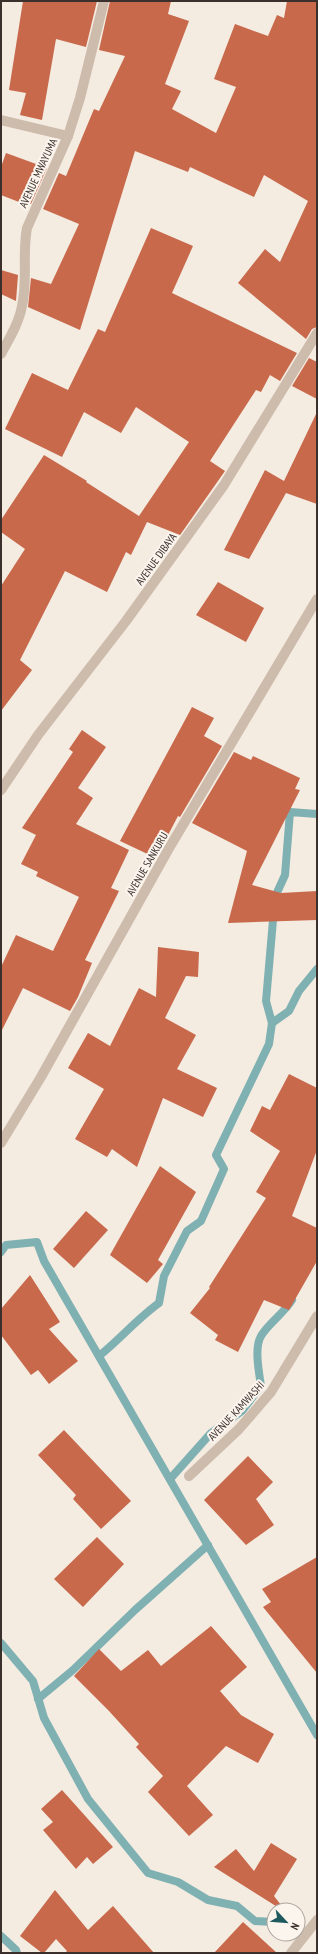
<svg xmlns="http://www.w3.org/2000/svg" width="318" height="1954" viewBox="0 0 318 1954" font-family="'PT Sans Narrow',sans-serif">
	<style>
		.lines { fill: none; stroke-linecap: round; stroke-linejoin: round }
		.stream { stroke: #7fb0b2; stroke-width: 8 }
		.building { fill: #c8694b }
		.minor { stroke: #cdbbac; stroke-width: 10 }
		.labels { text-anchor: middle; stroke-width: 4; stroke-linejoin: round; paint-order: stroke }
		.street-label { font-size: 11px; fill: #3b302b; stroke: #fbf5ee }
	</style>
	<rect width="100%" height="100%" fill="#f4ebe1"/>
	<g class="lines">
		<!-- stream -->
		<g class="stream">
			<path d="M272,1023L289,1011L299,991L317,969"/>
			<path d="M1,1252L6,1245L37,1242L44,1261L317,1735"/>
			<path d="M99,1356C120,1339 137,1319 159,1303L164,1276L187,1231L201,1221L224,1169L216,1155L269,1044L272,1023L266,1001L275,897L285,875L290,812L317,814"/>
			<path d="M170,1479L211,1433L242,1411L261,1386C259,1372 254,1348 261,1336C268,1324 284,1313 292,1300"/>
			<path d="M1,1643L33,1681L44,1718L88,1799L148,1873L178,1882L208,1900L237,1906L255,1921L274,1922"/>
			<path d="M38,1699L73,1670L135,1610L208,1545"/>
			<path d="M298,1931L300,1933"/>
			<path d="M1,1936L16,1950L17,1953"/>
		</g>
	</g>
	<!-- building -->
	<g class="building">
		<path d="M23,1H97L86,47L56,39L42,120L20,115L26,93L9,90Z"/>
		<path d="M110,1H171L168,14L189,21L165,84L181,91L172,109L216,133L236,87L214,79L235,24L268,36L277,15L284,18L287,1H317V327L312,329L306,339L238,283L265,249L280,262L308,201L264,175L254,197L190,167L188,172L135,151L80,330L28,307L31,278L51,284L79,224L43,209L59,173L66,176L94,109L99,111L125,56L99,50Z"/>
		<path d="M6,153L47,168L31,204L25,201L24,204L1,195V167Z"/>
		<path d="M151,228L193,246L172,293L297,353L280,381L270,375L261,392L256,390L210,461L225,471L180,535L147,522L131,555L126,552L107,592L65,571L20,660L32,670L1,711V586L25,549L1,532V520L44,455L87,481L86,482L139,516L189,442L136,407L121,433L84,412L62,457L5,429L32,373L68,390L98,329L105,332Z"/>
		<path d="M1,270L18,275L16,301L1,294Z"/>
		<path d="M309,358L317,362V399L292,386Z"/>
		<path d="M317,412V504L286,493L249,559L224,550L265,470L284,481Z"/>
		<path d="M218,582L264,608L246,642L196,615Z"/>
		<path d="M192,707L214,718L204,736L222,746L180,817L178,816L156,858L120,841Z"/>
		<path d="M82,730L106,747L78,788L93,798L76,824L129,850L111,888L119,891L85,960L92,963L78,997L70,1011L23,988L1,1032V967L16,935L53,951L79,897L36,876L38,872L21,864L36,835L22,828L73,752L69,749Z"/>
		<path d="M234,752L251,760L253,756L300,778L295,789L300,790L252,885L281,893L317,891V920L228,923L247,851L192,823Z"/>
		<path d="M158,947L199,952L198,977L186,976L165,1018L196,1035L177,1069L217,1088L203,1117L163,1098L137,1167L112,1149L107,1157L75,1139L104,1089L68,1068L88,1033L110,1046L139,988L156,997Z"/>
		<path d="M289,1074L317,1088V1150L292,1216L317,1228V1261L289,1310L264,1300L238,1352L215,1340L218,1335L190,1313L210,1288L209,1287L266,1198L256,1192L280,1151L250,1131L262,1106L270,1110Z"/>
		<path d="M160,1166L196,1192L158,1260L163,1264L147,1283L110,1255Z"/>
		<path d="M86,1211L108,1230L74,1268L53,1249Z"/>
		<path d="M30,1275L60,1322L49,1329L78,1361L49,1384L38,1370L31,1375L1,1335V1309Z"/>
		<path d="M64,1430L131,1501L101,1529L73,1499L76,1495L38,1455Z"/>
		<path d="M248,1456L273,1482L256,1499L274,1525L246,1545L204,1500Z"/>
		<path d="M97,1537L124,1564L83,1607L54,1579Z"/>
		<path d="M317,1557V1673L263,1607L271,1602L262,1589Z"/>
		<path d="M211,1626L247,1667L220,1691L241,1715L274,1734L258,1763L226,1746L187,1786L213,1815L189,1836L148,1792L163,1776L136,1747L139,1744L109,1711L74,1676L99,1649L121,1671L148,1650L161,1666Z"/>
		<path d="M62,1790L113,1847L93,1864L87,1857L76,1869L43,1830L53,1822L41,1809Z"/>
		<path d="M271,1843L297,1859L274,1896L281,1905L279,1908L214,1867L236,1849L254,1871Z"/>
		<path d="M55,1890L88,1930L113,1906L154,1953H65L67,1951L56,1939L44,1953H42L20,1936Z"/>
		<path d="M243,1922L277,1953H214Z"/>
	</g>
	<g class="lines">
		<!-- minor -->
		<g class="minor">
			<path d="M1,120L68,136"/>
			<path d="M1,354C9,339 19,323 22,306C28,280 22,253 27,228L68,136L80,98L104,1"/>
			<path d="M1,790L38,735L126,621L224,485L317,333"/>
			<path d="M1,1143L41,1077L168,850L317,599"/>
			<path d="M189,1476L239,1429L271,1392L317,1316"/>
			<path d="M291,1953L317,1920"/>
		</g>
	</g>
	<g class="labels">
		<!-- street labels -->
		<g class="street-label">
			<text transform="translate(38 173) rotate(-65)" y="4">AVENUE MWAYUMA</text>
			<text transform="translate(156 559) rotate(-54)" y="4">AVENUE DIBAYA</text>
			<text transform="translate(147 864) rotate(-60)" y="4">AVENUE SANKURU</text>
			<text transform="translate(236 1411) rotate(-47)" y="4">AVENUE KAMWASHI</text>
		</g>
	</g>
	<!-- border -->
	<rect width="318" height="1954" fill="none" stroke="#3b302b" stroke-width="4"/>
	<!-- north arrow -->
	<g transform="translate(286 1922) rotate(116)"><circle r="19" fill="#fbf5ee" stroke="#aea6a0"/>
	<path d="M0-3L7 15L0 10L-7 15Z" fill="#1f5a5e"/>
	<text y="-6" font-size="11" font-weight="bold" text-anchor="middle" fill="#3b302b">N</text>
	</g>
</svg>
